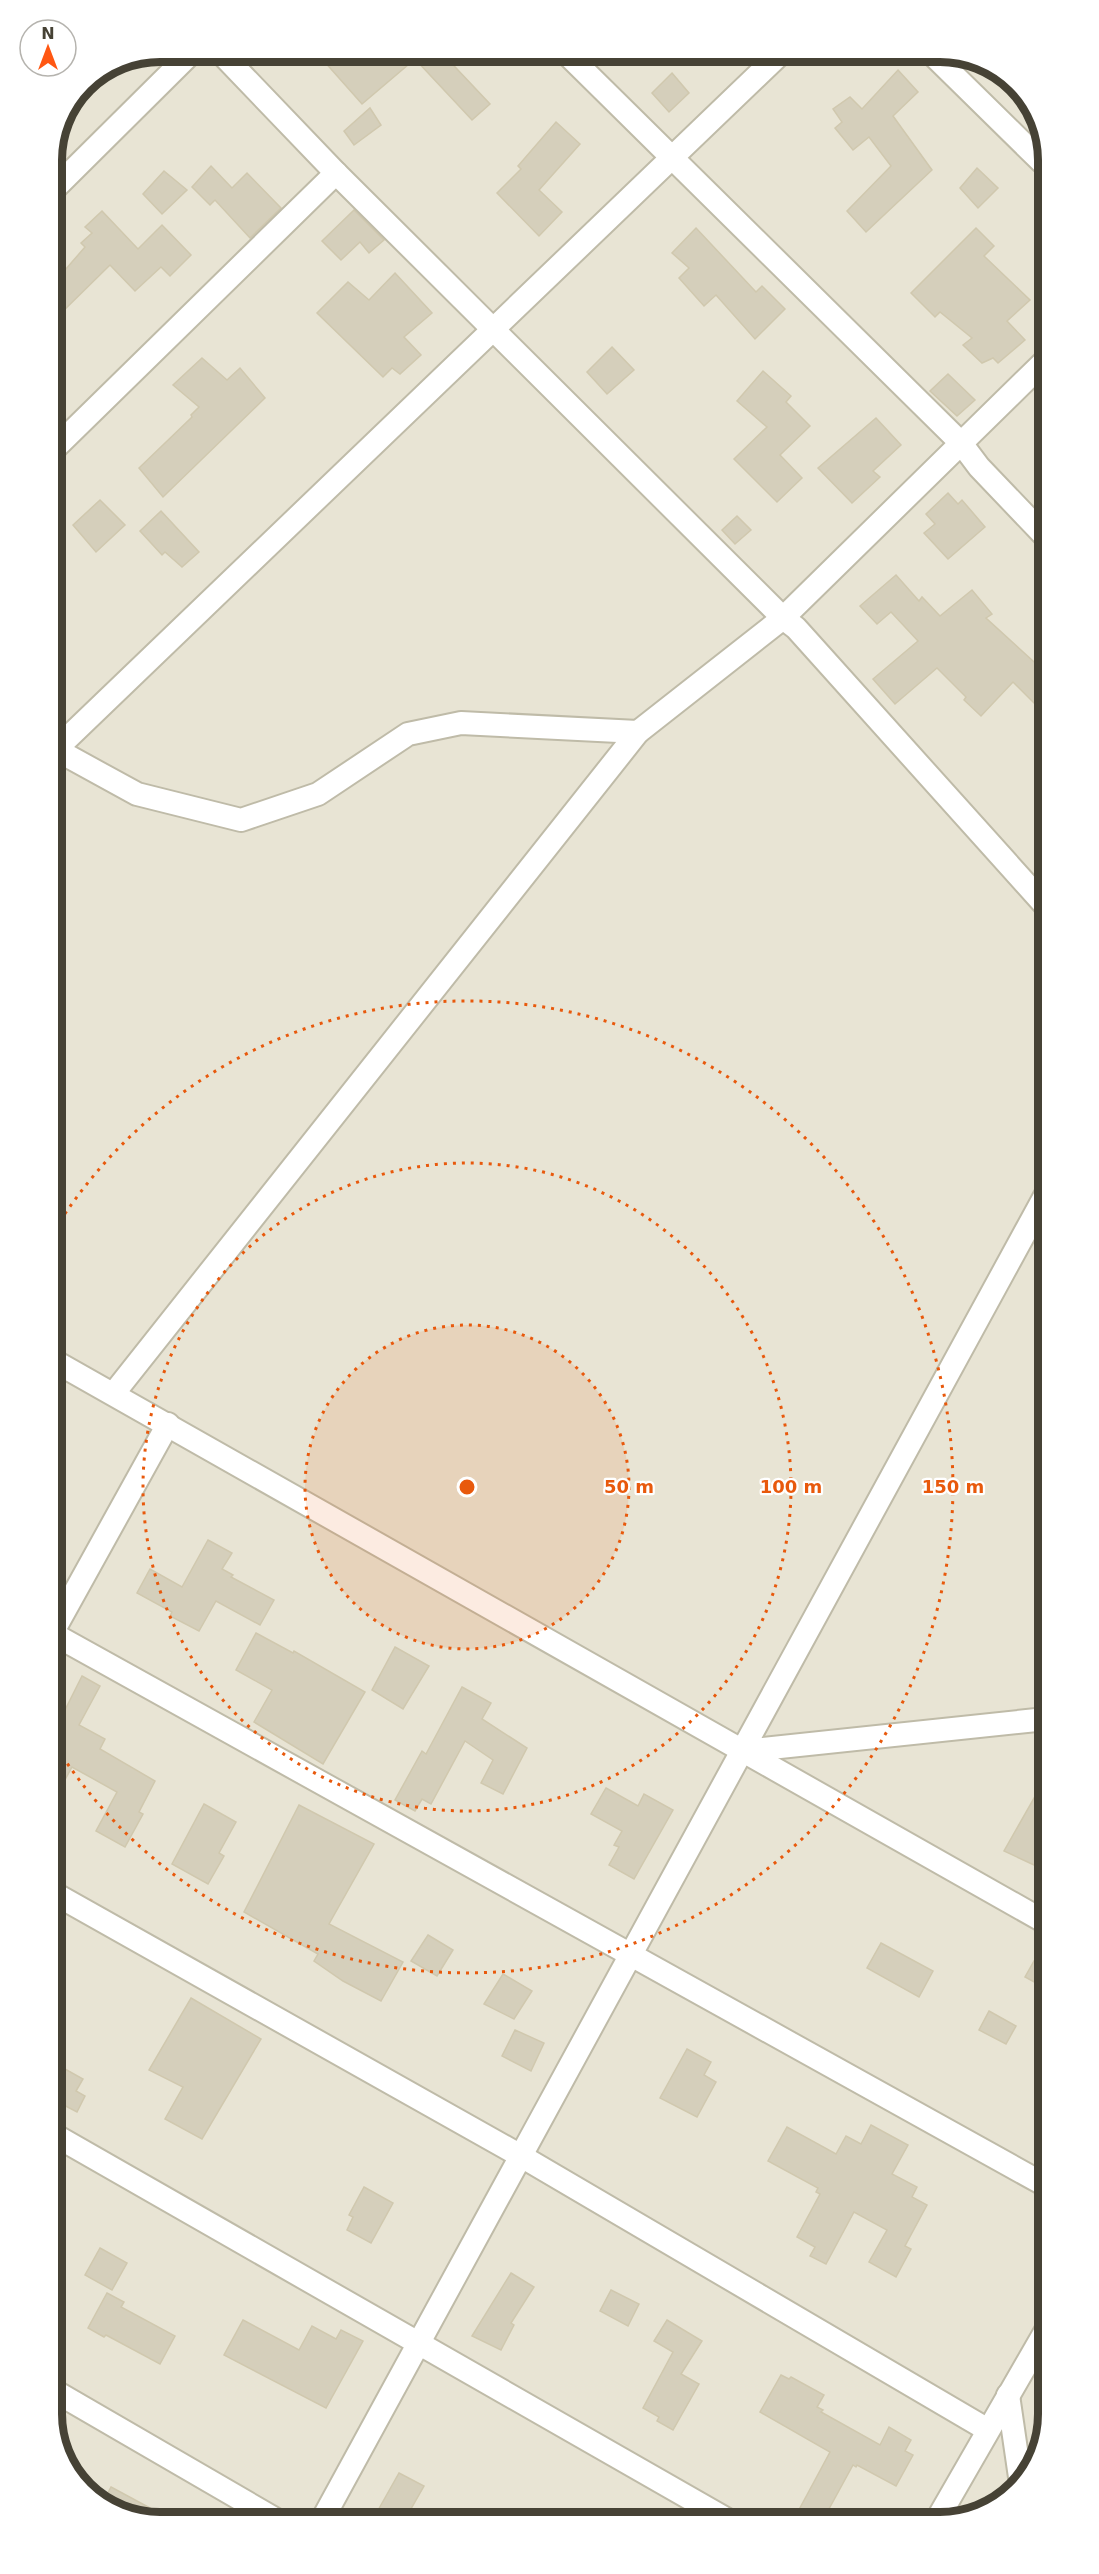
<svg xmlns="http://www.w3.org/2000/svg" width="1099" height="2574" viewBox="0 0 1099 2574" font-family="'DejaVu Sans',sans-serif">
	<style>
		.residential { fill: #e8e4d4 }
		.building { fill: #d5cfbb; stroke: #d0c8ae; stroke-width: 1.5 }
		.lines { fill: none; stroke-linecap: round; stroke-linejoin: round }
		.minor-casing { stroke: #bfbba8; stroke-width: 26 }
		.minor { stroke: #fff; stroke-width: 22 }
		.ring { fill: none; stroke: #e8590c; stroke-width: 3; stroke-dasharray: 3 6 }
		.rim { fill: none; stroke: #464235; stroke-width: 8 }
		.centre { fill: #e8590c; stroke: #fff; stroke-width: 3 }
		.ring-label { font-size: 18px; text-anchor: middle; font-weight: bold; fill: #e8590c; stroke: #fff; stroke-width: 4.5; stroke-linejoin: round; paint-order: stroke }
	</style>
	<rect width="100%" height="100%" fill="#f4f1e6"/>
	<!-- residential -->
	<path class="residential" d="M159,51H947L1006,74L1042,125L1048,2415L1026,2480L974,2517L152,2523L93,2500L57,2449L51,152L83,82L118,59Z"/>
	<!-- building -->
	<g class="building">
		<path d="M315,51H440L490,104L472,120L415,59L362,104Z"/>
		<path d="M898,70L918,92L893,116L932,170L866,232L847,211L891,166L869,137L853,150L835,128L842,122L833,109L850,97L862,109Z"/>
		<path d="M672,73L689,93L669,112L652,93Z"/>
		<path d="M370,108L381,125L354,145L344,131Z"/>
		<path d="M556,122L580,144L539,190L562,212L539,236L497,193L521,169L518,166Z"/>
		<path d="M211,166L232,188L247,173L281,208L250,238L215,200L210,205L192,187Z"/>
		<path d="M977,168L998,188L978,208L960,188Z"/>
		<path d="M164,171L187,190L162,214L143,194Z"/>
		<path d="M354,210L384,240L369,253L360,242L341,260L322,241Z"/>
		<path d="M102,211L138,249L162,225L191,255L170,276L161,267L135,291L110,265L52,322V285L85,247L81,243L92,233L85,227Z"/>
		<path d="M696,228L756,292L762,286L785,309L755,339L716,295L704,306L679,278L689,268L672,253Z"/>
		<path d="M976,228L994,246L984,256L1030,300L1007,321L1025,340L998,363L993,358L982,363L963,345L972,338L940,312L935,317L911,293Z"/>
		<path d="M395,273L432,313L404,337L421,355L400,374L392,368L383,377L317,313L348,282L369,300Z"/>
		<path d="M612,347L634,370L607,394L587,372Z"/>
		<path d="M202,358L227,380L240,368L265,398L163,497L139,468L192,417L191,415L199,407L173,385Z"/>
		<path d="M763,371L791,396L786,402L810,426L780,455L802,478L777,502L734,459L767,427L737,401Z"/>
		<path d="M948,374L975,400L957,416L930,391Z"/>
		<path d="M876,418L901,445L873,471L880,477L852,503L818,468Z"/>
		<path d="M948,493L958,504L962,500L985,527L948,559L924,533L935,524L926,514Z"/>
		<path d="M100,500L125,525L96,552L73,525Z"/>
		<path d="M161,511L199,552L182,567L165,552L162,555L140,531Z"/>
		<path d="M737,516L751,530L735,544L722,530Z"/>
		<path d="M896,575L919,601L922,597L940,616L972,590L992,614L986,618L1044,671V713L1013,682L981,716L964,700L966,697L937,668L895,704L873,679L918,641L891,612L877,624L860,606Z"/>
		<path d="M208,1540L232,1553L222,1569L233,1575L231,1577L274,1600L260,1625L216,1601L199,1631L170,1616L172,1612L137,1593L150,1569L182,1587Z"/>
		<path d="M256,1633L293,1653L294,1651L365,1692L323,1764L254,1722L272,1690L236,1670Z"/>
		<path d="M395,1647L429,1666L403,1709L372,1690Z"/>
		<path d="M82,1676L100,1686L79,1725L105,1739L100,1749L155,1781L139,1812L143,1814L125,1847L96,1831L117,1792L72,1767L55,1798V1730Z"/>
		<path d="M462,1687L491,1703L482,1719L527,1748L503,1794L481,1783L493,1760L465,1741L431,1804L422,1799L415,1811L395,1800L422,1751L426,1754Z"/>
		<path d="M1046,1777L1047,1855V1871L1004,1851Z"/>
		<path d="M606,1788L638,1806L644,1794L673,1810L634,1879L609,1865L619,1847L614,1845L622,1831L591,1814Z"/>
		<path d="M204,1804L236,1822L219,1853L224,1856L208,1884L172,1864Z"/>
		<path d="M299,1805L374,1844L329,1924L403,1962L381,2001L343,1981L314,1961L318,1954L244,1912Z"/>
		<path d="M428,1935L453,1950L437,1976L411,1961Z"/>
		<path d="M881,1943L933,1971L919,1997L867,1968Z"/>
		<path d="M1034,1961L1047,1968V1989L1025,1977Z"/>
		<path d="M503,1974L532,1991L514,2019L484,2004Z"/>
		<path d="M191,1998L261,2039L202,2139L165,2119L183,2087L149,2070Z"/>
		<path d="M989,2011L1016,2026L1006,2044L979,2030Z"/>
		<path d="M515,2030L544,2043L531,2071L502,2056Z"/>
		<path d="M687,2049L711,2062L704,2075L716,2082L697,2117L660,2098Z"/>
		<path d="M56,2064L83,2079L76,2091L85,2096L77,2112L56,2101Z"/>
		<path d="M871,2125L908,2145L892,2174L917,2187L912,2197L927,2205L905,2246L911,2249L896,2277L869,2262L887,2230L854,2212L826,2264L810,2256L815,2247L797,2237L820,2194L816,2192L818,2188L768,2161L787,2127L836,2154L846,2136L861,2144Z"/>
		<path d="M364,2187L393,2203L371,2243L347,2230L353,2217L349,2215Z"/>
		<path d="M100,2248L127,2263L112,2290L85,2275Z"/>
		<path d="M511,2273L534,2287L511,2323L514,2325L501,2350L472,2336Z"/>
		<path d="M611,2290L639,2304L628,2326L600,2311Z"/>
		<path d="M107,2293L124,2302L121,2307L175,2336L160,2364L106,2335L104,2337L88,2328Z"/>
		<path d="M243,2320L299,2350L312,2326L336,2339L341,2330L363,2341L326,2408L224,2355Z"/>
		<path d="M667,2320L702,2341L681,2374L699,2384L673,2430L657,2421L659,2417L643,2408L673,2352L654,2341Z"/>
		<path d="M781,2375L789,2379L791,2377L824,2395L817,2407L823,2410L821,2412L880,2445L889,2427L911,2440L905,2451L913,2455L896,2486L857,2465L856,2467L853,2465L824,2518L794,2519L830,2452L760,2412Z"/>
		<path d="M399,2473L424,2486L404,2521H372Z"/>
		<path d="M111,2487L167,2517L165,2523H152L102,2504Z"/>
	</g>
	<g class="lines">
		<defs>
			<g id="minor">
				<path d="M219,51L336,173L783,618L796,628L1044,904"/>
				<path d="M564,51L961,443L979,467L1043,534"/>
				<path d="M929,51L1042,162"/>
				<path d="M51,192L193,51"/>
				<path d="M52,451L336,173"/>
				<path d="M53,748L137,794L241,820L318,794L408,734L461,723L638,732"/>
				<path d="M53,752L783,51"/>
				<path d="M54,1361L1047,1923"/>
				<path d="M114,1393L638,732L783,618L1043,363"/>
				<path d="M55,1628L168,1424"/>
				<path d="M55,1635L1047,2186"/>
				<path d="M743,1751L1046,1719"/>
				<path d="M55,1894L521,2156L988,2430"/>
				<path d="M56,2136L726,2519"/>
				<path d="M56,2392L280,2522"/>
				<path d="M1008,2395L1021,2484"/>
				<path d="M938,2518L1048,2327"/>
				<path d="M321,2522L1045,1196"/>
			</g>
		</defs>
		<!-- minor casing -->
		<use href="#minor" class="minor-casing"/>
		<!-- minor -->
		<use href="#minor" class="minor"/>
	</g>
	<!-- distance rings -->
	<circle cx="467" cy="1487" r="162" fill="#e8590c" fill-opacity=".12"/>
	<g class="ring">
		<circle cx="467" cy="1487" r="162"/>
		<circle cx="467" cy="1487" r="324"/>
		<path d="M55 1229A486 486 0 1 1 57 1748"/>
	</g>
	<!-- crop -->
	<path d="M0 0H1099V2574H0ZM160 62H940A98 98 0 0 1 1038 160V2414A98 98 0 0 1 940 2512H160A98 98 0 0 1 62 2414V160A98 98 0 0 1 160 62Z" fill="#fff" fill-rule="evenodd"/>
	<path class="rim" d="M160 62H940A98 98 0 0 1 1038 160V2414A98 98 0 0 1 940 2512H160A98 98 0 0 1 62 2414V160A98 98 0 0 1 160 62Z"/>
	<circle cx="467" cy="1487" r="9" class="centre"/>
	<g class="ring-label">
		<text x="629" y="1493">50 m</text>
		<text x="791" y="1493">100 m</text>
		<text x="953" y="1493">150 m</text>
	</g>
	<!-- north arrow -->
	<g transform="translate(48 48)"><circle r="28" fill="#ffffff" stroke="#b5b3ae" stroke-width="1.5"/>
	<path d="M0-4.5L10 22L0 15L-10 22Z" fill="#ff5712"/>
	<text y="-9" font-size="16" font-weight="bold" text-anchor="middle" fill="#464235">N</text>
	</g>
</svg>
